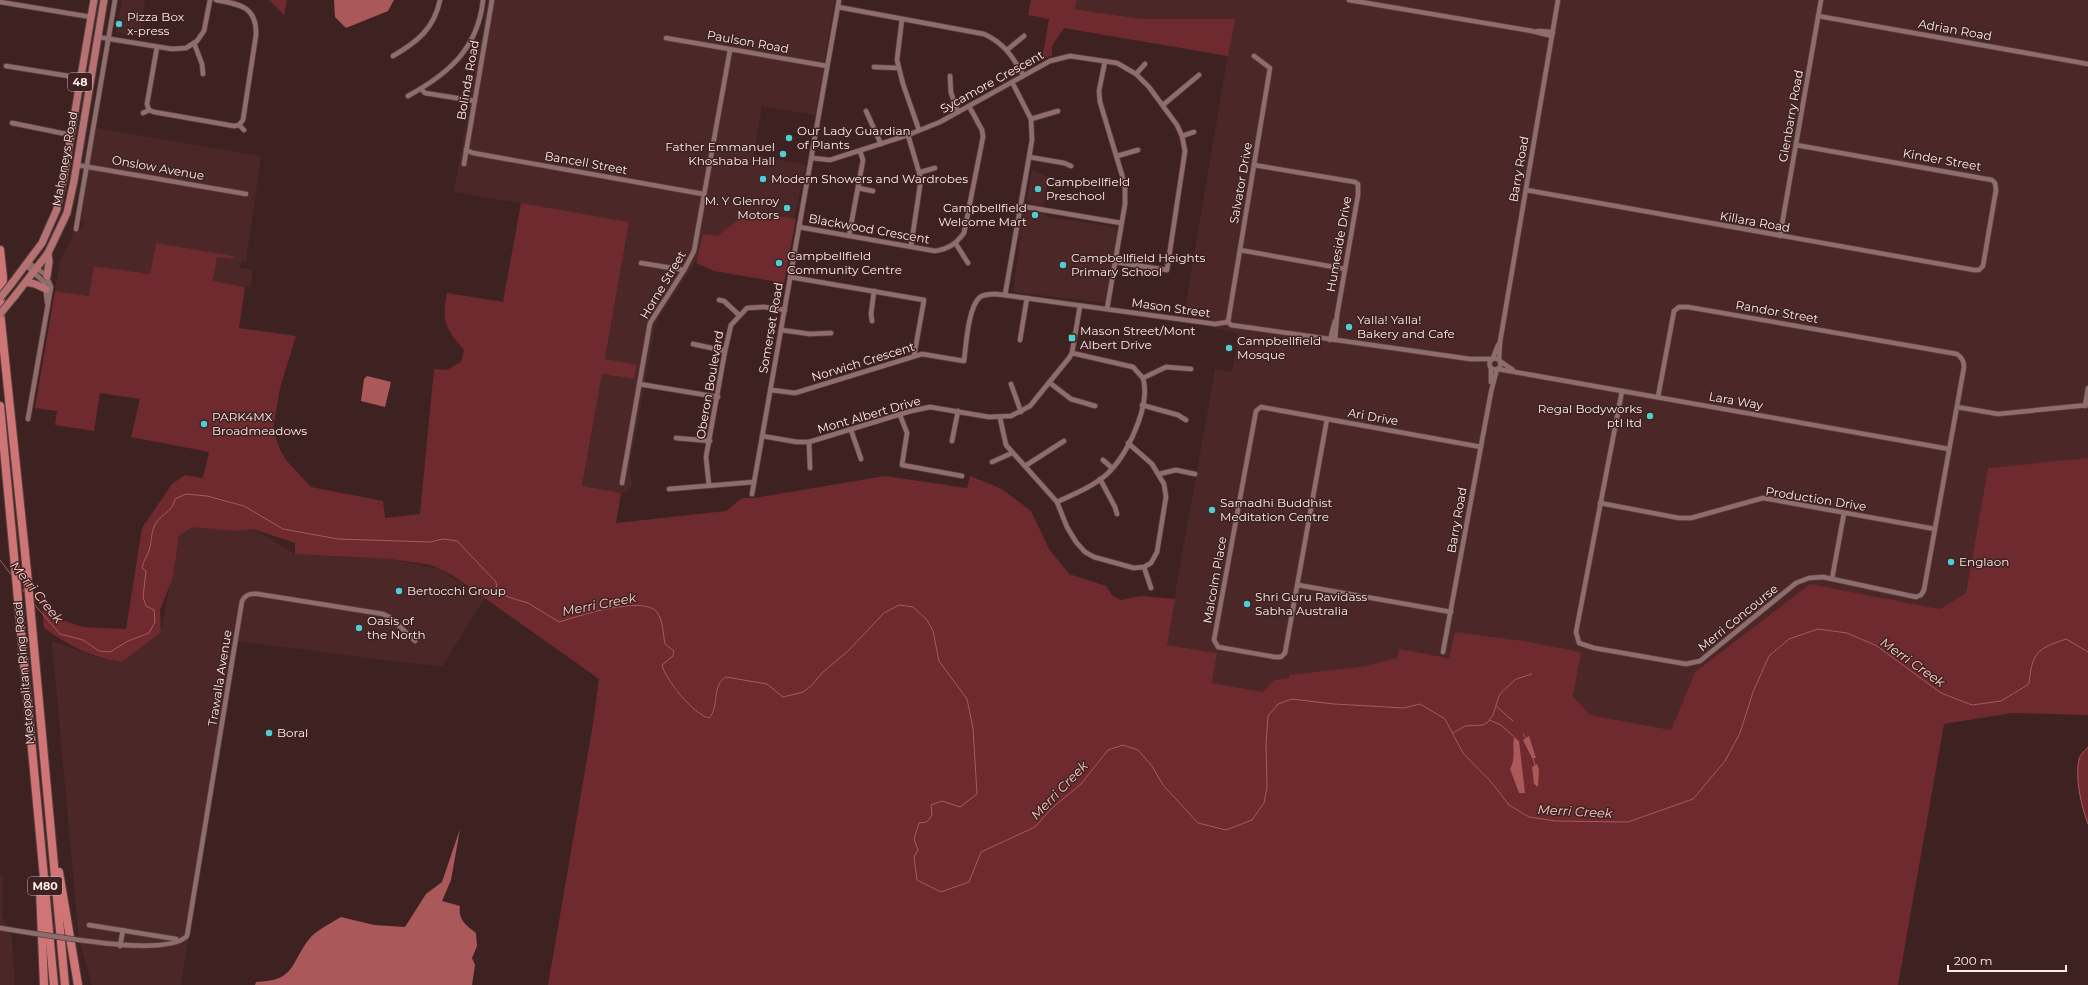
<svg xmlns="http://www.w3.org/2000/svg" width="2088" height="985" viewBox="0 0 2088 985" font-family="Montserrat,sans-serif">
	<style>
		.built { fill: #4b2727 }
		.green { fill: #6e2a2e }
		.water { fill: #ab585a }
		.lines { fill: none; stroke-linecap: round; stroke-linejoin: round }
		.stream { stroke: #ab585a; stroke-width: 1 }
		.street-casing { stroke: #594041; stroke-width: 6 }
		.primary-casing { stroke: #594041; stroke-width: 9 }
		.highway-casing { stroke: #594041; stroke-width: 10 }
		.street { stroke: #906d6d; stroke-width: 4.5 }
		.primary { stroke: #b67272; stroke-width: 7 }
		.highway { stroke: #d07576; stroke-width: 8 }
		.street-bridge-casing { stroke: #594041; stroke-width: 6; stroke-linecap: butt }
		.primary-bridge-casing { stroke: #594041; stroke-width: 9; stroke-linecap: butt }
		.street-bridge { stroke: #906d6d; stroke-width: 4.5 }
		.primary-bridge { stroke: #b67272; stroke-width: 7 }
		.poi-dot { fill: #51ccd2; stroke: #3e2222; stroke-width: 1.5 }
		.labels { text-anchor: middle; stroke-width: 3; stroke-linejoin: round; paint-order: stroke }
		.shield { fill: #3e2222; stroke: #c5aeae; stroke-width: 1 }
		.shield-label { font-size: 11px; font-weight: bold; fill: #ffeaea }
		.poi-label { font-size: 12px; fill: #ffeaea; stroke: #3e2222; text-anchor: start }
		.street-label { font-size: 12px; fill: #ffeaea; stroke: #3e2222 }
		.water-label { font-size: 13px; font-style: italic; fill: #fbcac9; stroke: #3e2222 }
	</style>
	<rect width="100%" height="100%" fill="#3e2222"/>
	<!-- built -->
	<g class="built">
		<path d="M122,0H145L140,36L116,32Z"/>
		<path d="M488,0H835L815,115L762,106L754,155L806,165L794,219L750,210L717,238L703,234L700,251L695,263L661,314L655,326L630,465L632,486L624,493L582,487L602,374L634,379L637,365L605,360L629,222L454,192Z"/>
		<path d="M1077,0H2088V459L1988,468L1966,593L1940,609L1810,584L1695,672L1671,730L1590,715L1573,696L1580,652L1524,641L1455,632L1449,658L1399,649L1397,658L1366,666L1290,675L1289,678L1274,680L1263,692L1212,683L1217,653L1166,645L1215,369L1232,372L1239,333L1213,328L1214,320L1184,315L1234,19H1142L1074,9Z"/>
		<path d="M96,128L261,156L246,261H241L240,268L253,270L250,287L213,282L217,257L233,259L156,243L150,274L95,266L89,296L55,291L60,261L72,238L74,229L82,230L84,221L81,220Z"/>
		<path d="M1032,170L1049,177L1044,206L1029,203L1027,200Z"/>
		<path d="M1025,209L1045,212V215L1049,217L1115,227L1117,229L1105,303L1013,292L1020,240L1024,237L1019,236L1023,212Z"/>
		<path d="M192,527L253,529L295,554L390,559L439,569L485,598L442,666L399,662L236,641L181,985H92L79,940L52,641L102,659L161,632L179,536Z"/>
		<path d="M0,875H3L2,915L12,939L15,985H0Z"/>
	</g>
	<!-- green -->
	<g class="green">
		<path d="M269,0H287L284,15Z"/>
		<path d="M1031,0H1077L1074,9L1142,19H1235L1228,56L1064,28L1052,46V55L1042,60L1049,19L1028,15Z"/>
		<path d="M521,203L629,222L605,359L637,365L634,379L602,374L582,486L621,493L616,523L726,511L742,498H755L885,476L967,488L970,476L1002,489L1031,511L1049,549L1069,574L1106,586L1112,595L1121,600L1141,596L1175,599L1167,645L1217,653L1212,683L1263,692L1274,680L1289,678V675L1366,666L1397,658L1399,649L1449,658L1455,632L1524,641L1581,652L1573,696L1590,715L1671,730L1695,672L1810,584L1940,609L1966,593L1988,468L2088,458V715L2012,713L1944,724L1898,985H548L592,730L599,679L452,575L431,565L390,559L295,554V543L253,529L235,531L192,527L179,536L173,577L160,610L161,632L122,662C92,658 68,645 44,628L41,595L61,620L83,627L126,629L142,528L172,484L185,475L203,478L209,452L131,437L140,399L100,393L94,431L55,425L57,411L35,408L55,291L89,296L94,266L150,274L156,243L234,256L233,259L217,257L213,281L245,287L239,328L296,336L280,388L273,429L280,450L286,460L311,487L383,501L385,518L420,514L434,369L447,370L461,362L464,350C446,328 441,323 447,293L503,302Z"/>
		<path d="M750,211L796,219L784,283L714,271L696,263L703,234L717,236Z"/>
		<path d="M2088,747V824C2081,805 2075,779 2079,759C2080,755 2085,751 2088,747Z"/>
	</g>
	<!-- water -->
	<g class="water">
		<path d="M334,0H394L388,11L346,28L335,17Z"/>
		<path d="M367,376L391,382L385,407L361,401L364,379Z"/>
		<path d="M1529,736L1536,758H1532L1523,740Z"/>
		<path d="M1514,737L1519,741L1525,793H1519L1510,769C1516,759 1512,748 1514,737Z"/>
		<path d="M1537,764L1539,769L1538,787L1534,784L1532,767Z"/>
		<path d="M460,829L451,880L442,901L460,906C458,920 466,925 476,933L477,946L472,958L475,965L472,985H255L256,982C296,981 290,963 310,938C317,930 331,923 341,917L374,925L405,927L426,894L442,882Z"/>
	</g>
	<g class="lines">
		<!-- stream -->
		<g class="stream">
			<path d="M0,560L12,576"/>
			<path d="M20,587L26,594"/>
			<path d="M34,604L60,634L83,640L99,651L110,652L128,641L149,633L155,622L154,610L146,606L143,597L146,571L142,568C143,560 149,554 150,547C152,538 151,531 156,523C163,512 172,513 175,499L186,494L207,496L244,506L283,529L338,539L430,542L443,539L457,541L496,582L497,590L508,597L528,603L559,622C578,616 643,595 657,612C663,620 663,634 665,644L674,651L673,656L662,665C665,679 694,715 709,718C720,707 711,685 726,677L767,684L783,697L803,692L811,686L823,672L848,651L884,613L899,605L913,607L927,620L933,631L939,661L967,699L973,728L977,794L960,807L942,801L931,805L932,815L927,822L919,823L914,839L918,850L914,857L917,880L941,892L969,882L981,852L1035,827L1051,809L1081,784L1108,750L1123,745L1138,750L1152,766L1163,785L1198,823L1226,830L1252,820L1264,803L1267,787L1266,744L1268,716L1278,704L1292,699L1334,704L1404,708L1420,704L1445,719L1463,753L1492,783L1509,805L1529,817L1556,821L1628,822L1693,799L1725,761L1740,733L1753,692L1769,656L1789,639L1818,629L1847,633L1877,646L1941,693L1972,705L2001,701L2029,684C2032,652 2037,649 2066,639L2088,652"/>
			<path d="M1496,706L1513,721"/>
			<path d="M1489,720L1501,725L1514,737"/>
			<path d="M1453,733L1465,726L1483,725L1488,722L1493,715L1499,696L1502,692L1516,679L1532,674"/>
			<path d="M1523,734L1526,738"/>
			<path d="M2088,747C2085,751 2080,755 2079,759C2075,779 2081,805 2088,824"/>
			<path d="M1533,758L1535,765"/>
		</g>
		<defs>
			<g id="street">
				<path d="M1349,0L1532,31L1552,36"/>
				<path d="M0,2L91,17"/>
				<path d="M838,7L984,34C1004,43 1013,57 1023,75"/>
				<path d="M1818,16L2088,64"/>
				<path d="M902,19L897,60L903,84L919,130"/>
				<path d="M1538,31L1553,32"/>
				<path d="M98,37L172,49L186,48L197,41L204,31L210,0"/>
				<path d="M666,38L827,66"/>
				<path d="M194,43L202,64L203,74"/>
				<path d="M157,47L147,104L149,110L154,112L234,126L239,125L243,120L256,35C257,6 239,4 216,0"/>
				<path d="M1007,50L1024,36"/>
				<path d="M393,56C417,42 434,29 440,0"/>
				<path d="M1105,61L1099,91L1100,102L1122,175L1125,188V204L1107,309"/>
				<path d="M6,66L81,78"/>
				<path d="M874,67L898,68"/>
				<path d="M1136,74L1145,64"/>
				<path d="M950,76L951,93L958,112"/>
				<path d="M421,89L425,93L475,101"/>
				<path d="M408,96C448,74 478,49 483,0"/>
				<path d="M1163,105L1199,75"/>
				<path d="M866,111L881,144"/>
				<path d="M143,113L149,110"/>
				<path d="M1031,119L1058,111"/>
				<path d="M12,123L71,135"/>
				<path d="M239,125L244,130"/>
				<path d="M908,135L921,179L911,246"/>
				<path d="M1182,136L1194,132"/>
				<path d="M466,150L473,153L703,194"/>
				<path d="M1117,156L1138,150"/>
				<path d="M1029,157L1064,163L1071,166"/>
				<path d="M812,158L830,160L908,135L940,122L1050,61L1070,56L1117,63L1136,74L1149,87L1177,125L1182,136L1185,151L1167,270L1115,262"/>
				<path d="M464,164L492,0"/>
				<path d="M77,165L246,194"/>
				<path d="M1254,165L1355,182L1358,184V195L1337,315L1335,340"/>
				<path d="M921,172L935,168"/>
				<path d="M858,188L873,191"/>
				<path d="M1526,190L1974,270H1979L1983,266L1996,190L1995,183L1992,180L1796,145"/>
				<path d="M1021,206L1121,223"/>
				<path d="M799,227L935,251C948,249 956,244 964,233L983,137L982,130L969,106"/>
				<path d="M76,229L115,0"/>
				<path d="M849,236L863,160L860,151"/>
				<path d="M1780,236L1821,0"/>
				<path d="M956,244L968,263"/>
				<path d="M1240,250L1345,269"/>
				<path d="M641,263L684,270"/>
				<path d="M27,266L45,283L47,302"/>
				<path d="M790,277L924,300L914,356"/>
				<path d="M1005,295L1032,140L1031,119L1012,82"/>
				<path d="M719,300L724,301L739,315"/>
				<path d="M872,321L871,314L874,291"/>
				<path d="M1228,322L1270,68L1254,56"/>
				<path d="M781,330L810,334L831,333"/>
				<path d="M1020,340L1027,298"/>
				<path d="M1330,340L1335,321"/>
				<path d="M693,344L725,351"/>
				<path d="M1493,358L1498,345"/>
				<circle cx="1495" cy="364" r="5.5"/>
				<path d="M1499,360L1500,342L1558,0"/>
				<path d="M1500,361L1513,370"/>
				<path d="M1491,368V382"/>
				<path d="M1498,369L1949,449"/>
				<path d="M1143,378L1166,367L1191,369"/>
				<path d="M1050,383L1071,399L1095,406"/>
				<path d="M639,384L718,397"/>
				<path d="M1011,384L1021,412"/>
				<path d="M771,390L795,393L922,354L964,361C966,346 968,307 980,297C985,294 990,294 996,294L1215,324L1228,322L1231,325L1470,359H1491"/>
				<path d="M1622,391L1576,632L1579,643L1594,648L1686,664L1700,661L1796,583L1809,578L1823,577L1916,597L1921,595L1924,590L1964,367C1964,361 1962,358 1957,354L1688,307H1679L1674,311L1658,397"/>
				<path d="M1142,405L1178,415L1186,420"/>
				<path d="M2085,406L2088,388"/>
				<path d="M1957,407L1998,414L2088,405"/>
				<path d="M900,415L907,433L902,465L962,476"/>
				<path d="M1000,418L1006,445L1057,502L1067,527L1076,542L1085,552L1094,557L1134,568L1144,567L1151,563L1157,552L1166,497L1164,484L1152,464L1128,443"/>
				<path d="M28,419L51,287L46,275L29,263"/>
				<path d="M1327,419L1285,653L1281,657H1275L1218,647L1214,640L1256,411L1261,407L1481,447"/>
				<path d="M851,430L861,459"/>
				<path d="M762,436L797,442H809L911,411L930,407L989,417L1011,416L1030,406L1069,358L1072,353L1080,306"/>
				<path d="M676,438L710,441"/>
				<path d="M952,441L958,411"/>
				<path d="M809,442L810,468"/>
				<path d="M1103,460L1112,468"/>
				<path d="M992,462L1012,453"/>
				<path d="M1025,466L1064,441"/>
				<path d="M1159,474L1176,470L1195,474"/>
				<path d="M1100,479L1115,507L1117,514"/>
				<path d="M622,483L650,323L684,270L694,251L730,50"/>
				<path d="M709,486L706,457L725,351L731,325L747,308L764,307L785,310"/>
				<path d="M669,489L754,482"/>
				<path d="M752,494L839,0"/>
				<path d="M1057,502C1074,494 1092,487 1106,475C1127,456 1151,406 1143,378L1133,367L1072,353"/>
				<path d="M1600,503L1679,518H1691L1763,498L1935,529"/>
				<path d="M1144,567L1151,588"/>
				<path d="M1832,579L1844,513"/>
				<path d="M1298,585L1451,612"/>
				<path d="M1443,652L1491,392L1497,369"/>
				<path d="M89,925L176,939"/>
				<path d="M0,928L31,933"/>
				<path d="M79,940C102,943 170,953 187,936L242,601C246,594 251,593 258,594L383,614L391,618L415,641"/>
				<path d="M120,946L123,930"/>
			</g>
			<g id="primary">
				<path d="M47,276L49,262L48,253"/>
				<path d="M26,282L35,284L46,289"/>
				<path d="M12,283L42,243L57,209L64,176L94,0"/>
				<path d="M14,297L48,253L67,213L74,181L104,0"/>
			</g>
			<g id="highway">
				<path d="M0,250L3,278L0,305"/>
				<path d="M0,312L27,572L65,985"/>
				<path d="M0,406L54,985"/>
				<path d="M59,872L78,985"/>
				<path d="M40,889L44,985"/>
			</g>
		</defs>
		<!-- street casing -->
		<use href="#street" class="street-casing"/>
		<!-- primary casing -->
		<use href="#primary" class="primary-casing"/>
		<!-- highway casing -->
		<use href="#highway" class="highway-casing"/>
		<!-- street -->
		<use href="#street" class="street"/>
		<!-- primary -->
		<use href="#primary" class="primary"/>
		<!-- highway -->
		<use href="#highway" class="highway"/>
		<defs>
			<path id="street-bridge" d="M31,933L79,940"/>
			<g id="primary-bridge">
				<path d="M0,298L12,283"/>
				<path d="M0,314L14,297"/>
			</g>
		</defs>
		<!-- street-bridge casing -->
		<use href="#street-bridge" class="street-bridge-casing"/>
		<!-- primary-bridge casing -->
		<use href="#primary-bridge" class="primary-bridge-casing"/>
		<!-- street-bridge -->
		<use href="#street-bridge" class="street-bridge"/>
		<!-- primary-bridge -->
		<use href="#primary-bridge" class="primary-bridge"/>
	</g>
	<!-- markers -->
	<g class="poi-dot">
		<circle cx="119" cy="24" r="4"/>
		<circle cx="789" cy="138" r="4"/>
		<circle cx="783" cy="154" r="4"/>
		<circle cx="763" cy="179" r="4"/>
		<circle cx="1038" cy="189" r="4"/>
		<circle cx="787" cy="208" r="4"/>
		<circle cx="1035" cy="215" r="4"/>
		<circle cx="779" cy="263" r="4"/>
		<circle cx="1063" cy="265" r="4"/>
		<circle cx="1349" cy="327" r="4"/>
		<rect x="1068" y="334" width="8" height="8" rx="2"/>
		<circle cx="1229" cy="348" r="4"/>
		<circle cx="1650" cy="416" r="4"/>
		<circle cx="204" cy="424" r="4"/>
		<circle cx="1212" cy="510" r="4"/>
		<circle cx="1951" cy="562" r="4"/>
		<circle cx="399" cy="591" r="4"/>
		<circle cx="1247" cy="604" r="4"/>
		<circle cx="359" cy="628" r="4"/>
		<circle cx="269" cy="733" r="4"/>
	</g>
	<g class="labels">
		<!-- shield labels -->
		<g class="shield">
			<rect x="68" y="73" width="24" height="18" rx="3"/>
			<rect x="28" y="877" width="34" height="18" rx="3"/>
		</g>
		<g class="shield-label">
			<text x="80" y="86">48</text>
			<text x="45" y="890">M80</text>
		</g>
		<!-- poi labels -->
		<g class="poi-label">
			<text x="127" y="21">Pizza Box<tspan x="127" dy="14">x-press</tspan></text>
			<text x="797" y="135">Our Lady Guardian<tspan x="797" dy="14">of Plants</tspan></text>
			<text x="775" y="151" text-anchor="end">Father Emmanuel<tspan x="775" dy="14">Khoshaba Hall</tspan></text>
			<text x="771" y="183">Modern Showers and Wardrobes</text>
			<text x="1046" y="186">Campbellfield<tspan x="1046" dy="14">Preschool</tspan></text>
			<text x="779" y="205" text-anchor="end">M. Y Glenroy<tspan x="779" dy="14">Motors</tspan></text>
			<text x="1027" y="212" text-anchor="end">Campbellfield<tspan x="1027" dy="14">Welcome Mart</tspan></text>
			<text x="787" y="260">Campbellfield<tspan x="787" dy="14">Community Centre</tspan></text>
			<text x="1071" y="262">Campbellfield Heights<tspan x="1071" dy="14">Primary School</tspan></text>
			<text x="1357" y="324">Yalla! Yalla!<tspan x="1357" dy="14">Bakery and Cafe</tspan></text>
			<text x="1080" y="335">Mason Street/Mont<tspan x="1080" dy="14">Albert Drive</tspan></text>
			<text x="1237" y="345">Campbellfield<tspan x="1237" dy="14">Mosque</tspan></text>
			<text x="1642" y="413" text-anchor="end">Regal Bodyworks<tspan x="1642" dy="14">ptl ltd</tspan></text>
			<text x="212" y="421">PARK4MX<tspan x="212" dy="14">Broadmeadows</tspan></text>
			<text x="1220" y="507">Samadhi Buddhist<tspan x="1220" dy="14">Meditation Centre</tspan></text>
			<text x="1959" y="566">Englaon</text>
			<text x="407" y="595">Bertocchi Group</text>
			<text x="1255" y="601">Shri Guru Ravidass<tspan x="1255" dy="14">Sabha Australia</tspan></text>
			<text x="367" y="625">Oasis of<tspan x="367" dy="14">the North</tspan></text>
			<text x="277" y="737">Boral</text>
		</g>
		<!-- street labels -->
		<g class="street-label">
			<text transform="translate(1955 30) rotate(10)" y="4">Adrian Road</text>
			<text transform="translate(748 42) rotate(10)" y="4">Paulson Road</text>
			<text transform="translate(468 80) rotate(-80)" y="4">Bolinda Road</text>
			<text transform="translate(992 82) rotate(-29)" y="4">Sycamore Crescent</text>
			<text transform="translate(1791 116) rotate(-80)" y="4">Glenbarry Road</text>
			<text transform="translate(65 159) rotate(-80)" y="4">Mahoneys Road</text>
			<text transform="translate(1942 160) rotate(10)" y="4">Kinder Street</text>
			<text transform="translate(586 163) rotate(10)" y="4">Bancell Street</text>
			<text transform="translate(158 168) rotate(10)" y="4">Onslow Avenue</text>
			<text transform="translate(1519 169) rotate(-80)" y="4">Barry Road</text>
			<text transform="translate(1241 183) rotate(-80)" y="4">Salvator Drive</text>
			<text transform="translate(1755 222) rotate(10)" y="4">Killara Road</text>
			<text transform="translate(869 229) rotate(10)" y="4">Blackwood Crescent</text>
			<text transform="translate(1339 244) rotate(-80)" y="4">Humeside Drive</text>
			<text transform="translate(663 285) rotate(-59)" y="4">Horne Street</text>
			<text transform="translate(1171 308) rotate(8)" y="4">Mason Street</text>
			<text transform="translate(1777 312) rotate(10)" y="4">Randor Street</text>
			<text transform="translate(771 328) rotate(-80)" y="4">Somerset Road</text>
			<text transform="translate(863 362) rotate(-17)" y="4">Norwich Crescent</text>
			<text transform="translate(710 385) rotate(-80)" y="4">Oberon Boulevard</text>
			<text transform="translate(1736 401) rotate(10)" y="4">Lara Way</text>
			<text transform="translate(869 415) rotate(-16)" y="4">Mont Albert Drive</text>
			<text transform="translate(1373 417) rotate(10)" y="4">Ari Drive</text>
			<text transform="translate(1816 499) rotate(9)" y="4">Production Drive</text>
			<text transform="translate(1457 520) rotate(-80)" y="4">Barry Road</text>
			<text transform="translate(1215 580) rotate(-80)" y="4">Malcolm Place</text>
			<text transform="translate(1738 618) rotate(-39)" y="4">Merri Concourse</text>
			<text transform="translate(24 673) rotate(-95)" y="4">Metropolitan Ring Road</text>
			<text transform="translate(220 678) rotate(-81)" y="4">Trawalla Avenue</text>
		</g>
		<!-- water labels -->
		<g class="water-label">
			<text transform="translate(37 592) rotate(51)" y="5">Merri Creek</text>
			<text transform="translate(599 604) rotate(-11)" y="5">Merri Creek</text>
			<text transform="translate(1913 662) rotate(35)" y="5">Merri Creek</text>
			<text transform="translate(1059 790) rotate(-46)" y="5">Merri Creek</text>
			<text transform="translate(1575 811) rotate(3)" y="5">Merri Creek</text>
		</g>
	</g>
	<!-- scale -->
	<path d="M1948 965v6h118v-6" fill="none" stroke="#ffeaea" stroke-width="2"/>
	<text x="1954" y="965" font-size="12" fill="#ffeaea" stroke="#3e2222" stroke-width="3" paint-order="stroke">200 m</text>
</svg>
